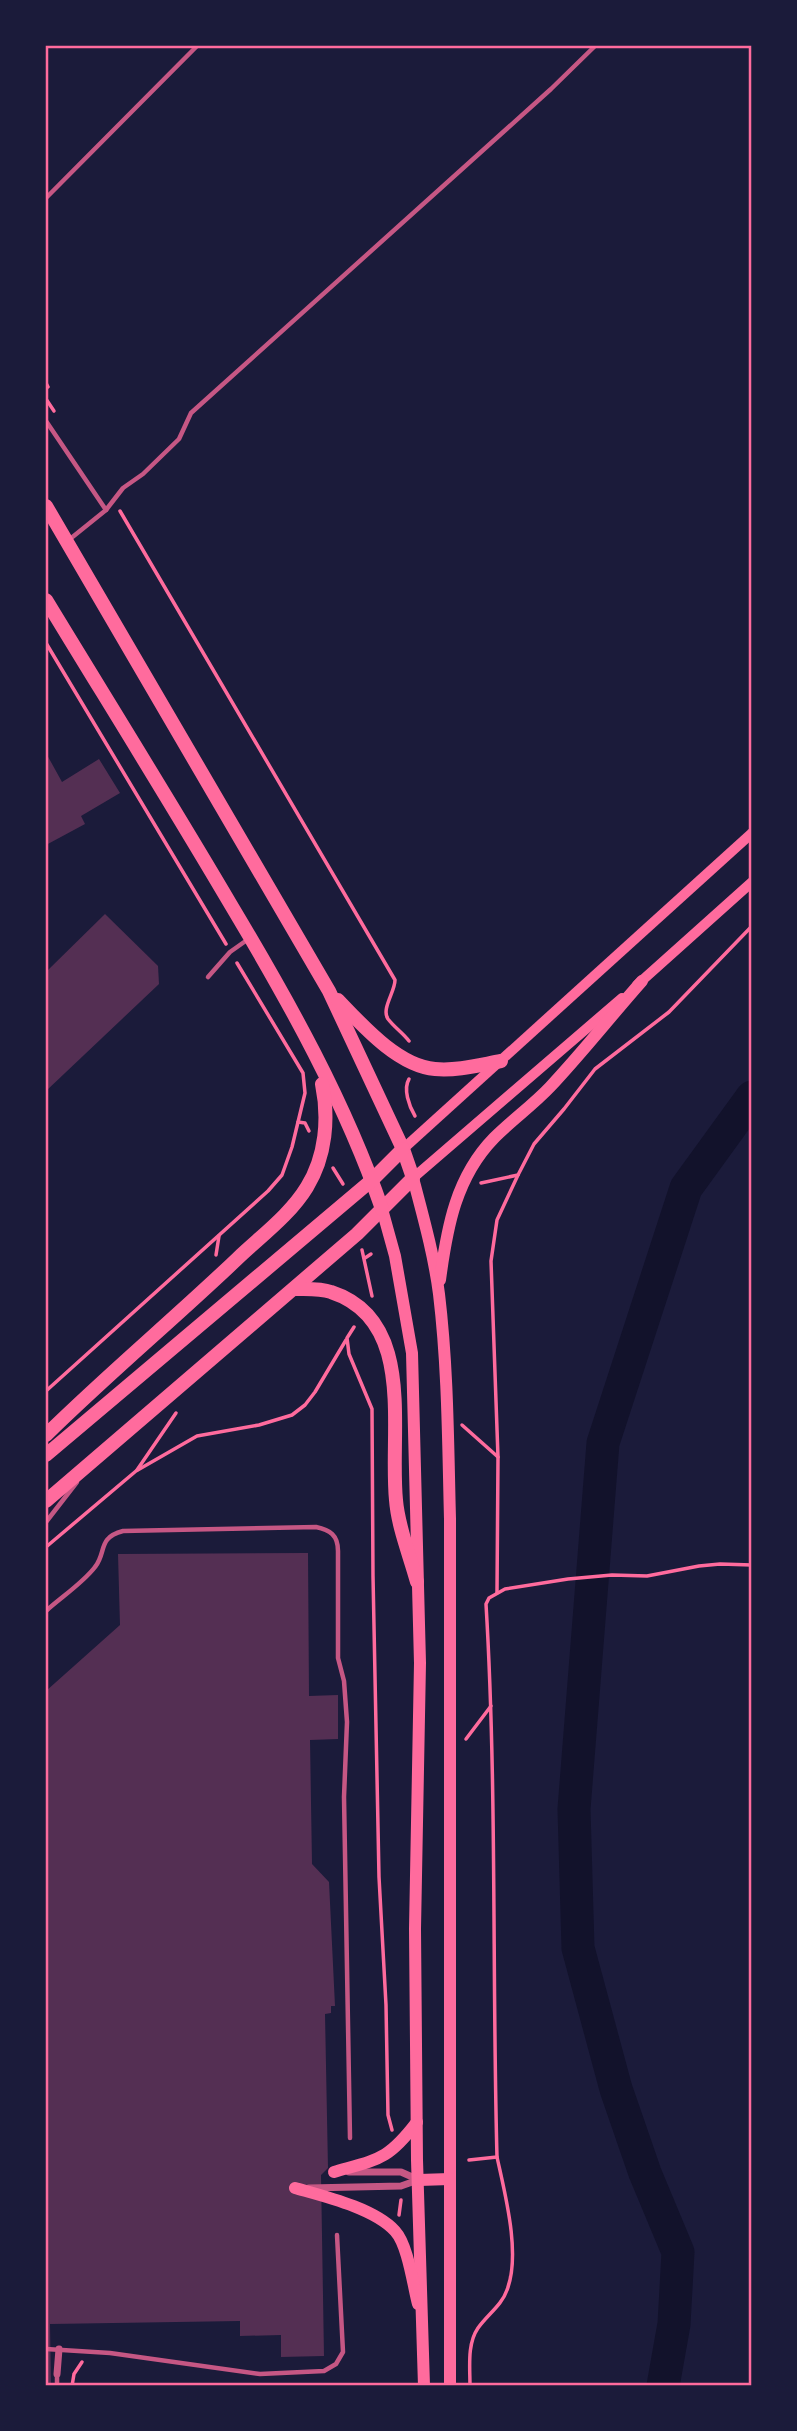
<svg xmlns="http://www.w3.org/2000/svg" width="797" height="2431" viewBox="0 0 797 2431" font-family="Arial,sans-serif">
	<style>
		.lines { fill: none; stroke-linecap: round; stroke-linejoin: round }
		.river { stroke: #12122b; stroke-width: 33 }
		.building { fill: #542f53 }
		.path { stroke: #ff6b9d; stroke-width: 3.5 }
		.service { stroke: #c65784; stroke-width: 4.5 }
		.minor { stroke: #c65784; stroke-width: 7 }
		.secondary { stroke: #ff6b9d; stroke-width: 10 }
		.primary { stroke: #ff6b9d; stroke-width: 12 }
		.trunk { stroke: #ff6b9d; stroke-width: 14 }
		.neatline { fill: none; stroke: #ff6b9d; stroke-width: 2.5 }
	</style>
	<rect width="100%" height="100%" fill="#1b1b3a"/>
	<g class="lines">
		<!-- river -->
		<path class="river" d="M663,2386L674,2324L678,2252L645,2173L616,2089L578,1948L574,1809L603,1443L686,1188L752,1097"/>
	</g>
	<!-- building -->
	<g class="building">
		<path d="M46,753L62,782L99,759L120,793L81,816L85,824L46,845Z"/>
		<path d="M105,914L158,966L159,984L46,1091V972Z"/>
		<path d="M308,1553L309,1696L338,1695V1739L310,1740L312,1864L329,1882L335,2006H331V2013L325,2014L328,2168L321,2175L324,2356L281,2357V2335L240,2336V2321L50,2324L51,2386H46V1691L120,1625L118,1554Z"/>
	</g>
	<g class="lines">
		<!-- path -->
		<g class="path">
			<path d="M46,383L48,387"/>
			<path d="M46,399L54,411"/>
			<path d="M120,511L395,980C395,992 381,1009 388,1019C394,1027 403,1033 409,1041"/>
			<path d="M46,643L226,944"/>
			<path d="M409,1079C403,1089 409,1106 415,1116"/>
			<path d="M298,1122L305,1123L309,1131"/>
			<path d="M333,1168L343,1184"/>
			<path d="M481,1183L518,1175L534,1144L564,1109L595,1069L669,1012L752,926"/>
			<path d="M362,1250L372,1296"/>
			<path d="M216,1255L219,1236"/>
			<path d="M365,1258L371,1254"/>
			<path d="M354,1327L347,1338L349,1354L372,1409L373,1576L379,1877L386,2005L388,2115L392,2130"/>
			<path d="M46,1391L268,1191L282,1175L292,1147L305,1093L303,1073L237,963"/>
			<path d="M462,1425L498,1457"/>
			<path d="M137,1470L176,1413"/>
			<path d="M46,1547L136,1471L197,1436L259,1425L292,1415L305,1405L315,1392L346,1340"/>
			<path d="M497,1593L498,1457L491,1261L497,1220L518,1175"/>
			<path d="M466,1739L491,1706"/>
			<path d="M469,2160L497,2157C492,1973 497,1788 486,1604L489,1598L505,1589L568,1579L612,1575L647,1576L699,1566L720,1564L752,1565"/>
			<path d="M399,2215L401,2200"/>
			<path d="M72,2386L74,2374L82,2362"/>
			<path d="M470,2386C470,2367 467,2344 478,2328C487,2315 502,2305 507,2290C521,2254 505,2194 497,2157"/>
		</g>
		<!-- service -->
		<g class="service">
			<path d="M46,198L197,46"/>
			<path d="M46,421L106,510"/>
			<path d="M70,539L106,510L123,488L143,474L179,439L191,413L551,89L595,46"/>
			<path d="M208,977L230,952L247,940"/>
			<path d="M46,1522L77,1482"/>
			<path d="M46,1611C60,1598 83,1583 95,1567C107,1552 97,1538 123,1531L316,1527C330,1530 338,1535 338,1551V1658L344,1681L347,1722L344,1797L350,2138"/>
			<path d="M46,2349L110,2353L260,2374L324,2371L336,2364L343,2352L337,2235"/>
			<path d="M57,2374V2386"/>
		</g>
		<!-- minor -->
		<g class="minor">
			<path d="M349,2172H401L419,2180"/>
			<path d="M309,2188L401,2186L418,2180"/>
			<path d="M57,2374L59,2349"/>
		</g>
		<!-- secondary -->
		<g class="secondary">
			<path d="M637,985L752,882"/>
			<path d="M403,1149L752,833"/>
			<path d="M413,1178L622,998"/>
		</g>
		<!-- primary -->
		<g class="primary">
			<path d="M413,1178C423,1216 434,1255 439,1294C448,1369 448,1444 450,1519V2386"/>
			<path d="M382,1209L395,1256L412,1353L420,1663L415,1929L417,2160L424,2386"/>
			<path d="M440,1280C447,1227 456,1177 494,1138C512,1120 533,1105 550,1087C582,1053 611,1016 642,981"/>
			<path d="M334,2172C379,2159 388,2160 417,2122"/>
			<path d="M419,2180L450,2179"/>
			<path d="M295,2188C323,2196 374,2208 395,2231C408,2245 413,2285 418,2304"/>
		</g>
		<!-- trunk -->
		<g class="trunk">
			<path d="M46,506L329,991L403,1149L413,1178L357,1234L46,1501"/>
			<path d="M46,600C108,702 171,803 231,905C289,1002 345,1102 382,1209"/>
			<path d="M338,1000C362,1025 398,1066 435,1069C457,1071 479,1065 501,1061"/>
			<path d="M294,1289C306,1289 320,1288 331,1292C417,1320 389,1431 396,1500C398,1527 410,1556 417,1582"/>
			<path d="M46,1435C108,1374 174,1319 237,1259C261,1236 290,1215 307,1187C326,1156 329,1118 322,1084"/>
			<path d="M46,1455L372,1180L403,1149"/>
		</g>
	</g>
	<!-- border -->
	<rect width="797" height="2431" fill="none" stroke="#1b1b3a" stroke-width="94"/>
	<rect x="47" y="47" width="703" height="2337" class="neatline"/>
</svg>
